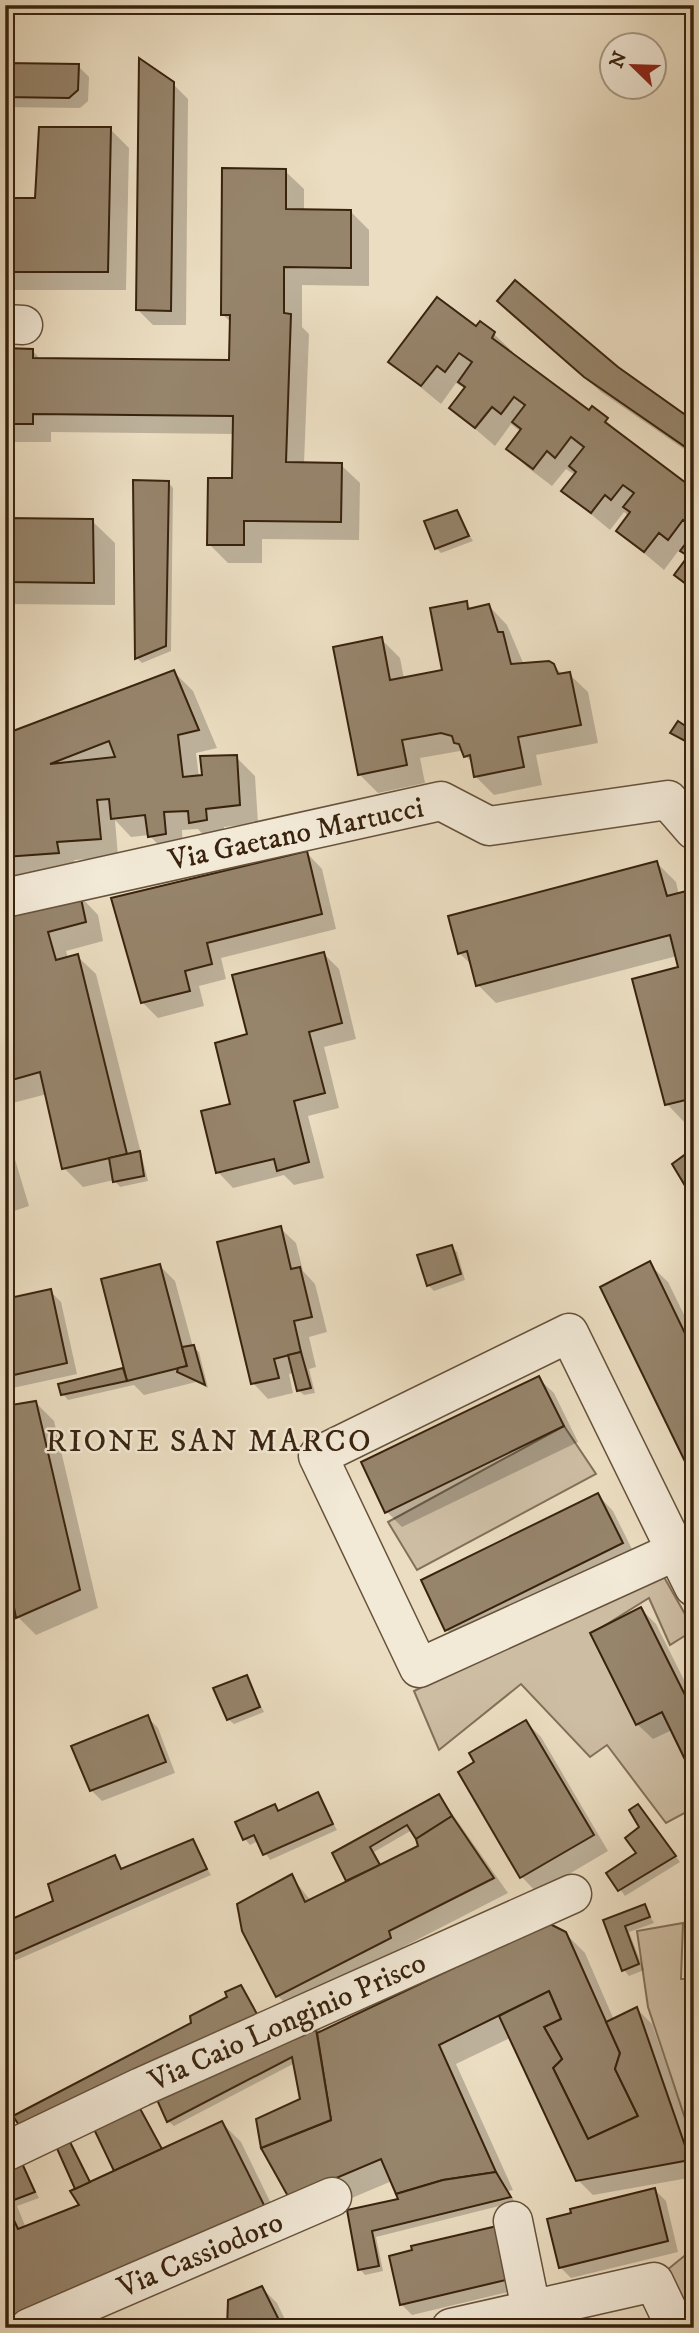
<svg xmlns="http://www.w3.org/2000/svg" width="699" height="2333" viewBox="0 0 699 2333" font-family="'IM FELL DW Pica',serif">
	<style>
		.green { fill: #cdbda3; stroke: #837058; stroke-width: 2 }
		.shadow { fill: #0003; fill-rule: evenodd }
		.building { fill: #96846b; stroke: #39230e; stroke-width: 2; fill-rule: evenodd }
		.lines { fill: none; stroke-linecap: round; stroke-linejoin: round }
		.minor-casing { stroke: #66523b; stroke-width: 41 }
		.minor { stroke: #f2e9d7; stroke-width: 38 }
		.labels { text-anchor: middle; stroke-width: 5; stroke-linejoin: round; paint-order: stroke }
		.street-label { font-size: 30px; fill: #39230e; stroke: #f2e9d7 }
		.neighbourhood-label { font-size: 32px; letter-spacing: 2px; fill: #39230e; stroke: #f2e9d7 }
	</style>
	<rect width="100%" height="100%" fill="#ebddc1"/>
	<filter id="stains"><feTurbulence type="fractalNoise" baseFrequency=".00286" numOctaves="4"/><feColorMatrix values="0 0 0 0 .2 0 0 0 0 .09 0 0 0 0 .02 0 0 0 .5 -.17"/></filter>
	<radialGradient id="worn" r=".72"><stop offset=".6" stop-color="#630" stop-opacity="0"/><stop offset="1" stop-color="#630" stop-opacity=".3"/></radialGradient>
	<!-- green -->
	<g class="green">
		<path d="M564,1426L596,1474L417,1570L388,1522Z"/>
		<path d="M660,1570L694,1630L670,1645L649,1598L591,1634L636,1724L662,1712L694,1778V1808L666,1823L607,1745L590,1757L521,1684L439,1750L414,1691Z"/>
		<path d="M683,1923L681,1979H694V2145L648,2007L637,1931Z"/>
		<path d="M694,2248V2305L683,2313L667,2270Z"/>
	</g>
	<!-- shadow -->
	<g class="shadow">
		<path d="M5,65L78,66L89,77L88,101L80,108L5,107Z"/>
		<path d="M172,83L188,99L186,325H153L138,310Z"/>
		<path d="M110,129L129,148L126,290H5V200H36Z"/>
		<path d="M285,171L304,189V211L351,212L369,230V286L302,285V327L309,334L304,464L341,465L360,483L359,540L262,539V563H228L209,544L234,480L235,434L51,432V442H5V350H32L41,360L231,361L232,323L223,315Z"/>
		<path d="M515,317L617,369L694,421V456L601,392Z"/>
		<path d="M477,328L494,334L513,352L511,354L589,413L593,408L625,439L694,491V592L676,575L689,558L679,550L664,570L618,531L629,516L624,512L610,530L563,491L575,475L566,469L552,486L527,467L509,449L521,432L511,424L495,446L451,408L465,389L456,383L441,404L390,362Z"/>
		<path d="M168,482L173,488L171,651L142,663L137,658Z"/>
		<path d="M456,512L473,541L441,553L436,548Z"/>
		<path d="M5,520L92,521L115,543V605L6,604L5,621Z"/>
		<path d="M466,603L472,610L489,606L507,625L524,665H553L563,675L569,674L588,692L598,743L536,755L542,785L494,795L475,776L473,763L460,751L420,758L425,783L378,793L359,774L381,639L400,658L404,679L444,671Z"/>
		<path d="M174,672L193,691L217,748L196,753L199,777L236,757L255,776L258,823L224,827V838L209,841L198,829L182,830L183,852L168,855L149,835L131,837L115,820L118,857L74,860L77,871L8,876L5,873V735Z"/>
		<path d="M673,732L692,733V746L678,738Z"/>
		<path d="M307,853L322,869L336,929L221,958L226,979L199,986L204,1006L158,1018L142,1002L113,899Z"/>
		<path d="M657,863L676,882L679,895L694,891V1121L685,1123L667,1104L680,969L677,956L496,1003L478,985L473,966L459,953Z"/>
		<path d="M80,896L98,915L103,941L66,951L68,958L77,956L96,974L148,1181L120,1187L114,1180L83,1187L64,1168L47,1094L5,1105V913Z"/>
		<path d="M324,954L339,969L356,1039L324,1047L339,1108L308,1116L324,1178L294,1185L284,1175L233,1188L218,1172L250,1036Z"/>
		<path d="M5,1138L10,1143L29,1206L5,1214Z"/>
		<path d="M280,1228L296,1243L303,1271L315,1284L327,1332L309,1337L316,1367L309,1369L315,1393L304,1395L298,1390L294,1373L289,1374L293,1393L268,1399L253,1383Z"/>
		<path d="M451,1247L457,1252L465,1280L434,1291L429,1286L420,1256Z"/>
		<path d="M649,1264L668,1282L694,1335V1476Z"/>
		<path d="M160,1266L175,1281L193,1347L199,1352L208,1388L196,1382L144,1395L134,1385L68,1400L63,1394L123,1370L127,1375Z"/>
		<path d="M50,1291L61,1302L77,1374L8,1389L5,1386V1301Z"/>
		<path d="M538,1378L554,1393L578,1442L402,1527L387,1512Z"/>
		<path d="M35,1402L54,1421L98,1608L36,1635L19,1618L5,1621V1408Z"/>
		<path d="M598,1495L613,1511L637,1559L462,1645L447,1630Z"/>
		<path d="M641,1609L656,1624L692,1696L672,1730L653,1739L637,1724Z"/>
		<path d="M246,1677L264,1712L234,1724L228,1719Z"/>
		<path d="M147,1717L158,1728L175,1773L102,1801L91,1790Z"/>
		<path d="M526,1722L541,1737L608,1851L537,1893L522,1877L460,1772Z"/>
		<path d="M318,1795L337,1830L270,1860L258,1841L250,1845L245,1839L274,1807L280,1812Z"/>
		<path d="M444,1802L508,1893L403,1947L405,1954L293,2011L278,1996L291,1876L311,1901L349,1882L335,1853ZM412,1830L420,1847L382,1866L374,1852Z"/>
		<path d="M643,1812L680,1862L625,1896L609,1874L639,1854Z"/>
		<path d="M192,1841L211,1875L5,1965V1923L55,1902L114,1857L123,1870Z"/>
		<path d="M644,1906L654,1923L629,1932L644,1970L629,1976L624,1970L605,1921Z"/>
		<path d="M565,1933L585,1953L614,2020L637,2009L652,2024L694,2145V2177L593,2195L578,2180L510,2038L456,2064L513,2190L508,2191L515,2202L376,2237L383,2271L365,2275L360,2269L349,2211L400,2201L392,2181L309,2216L302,2100L295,2063L174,2126L168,2121L319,2024L321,2033Z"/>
		<path d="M137,2105L164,2150L222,2123L241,2142L282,2226L51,2328H5V2172L21,2163L39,2198L17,2206L26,2228L81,2206L68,2140L91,2183L117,2172Z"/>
		<path d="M655,2190L666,2201L678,2252L571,2278L560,2267Z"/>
		<path d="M507,2238L520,2289L412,2315L401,2304Z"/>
		<path d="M262,2288L277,2303L289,2328H228Z"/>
	</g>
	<!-- building -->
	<g class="building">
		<path d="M139,58L174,82L171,311L136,310Z"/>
		<path d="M5,63L79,64L78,90L69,98L5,97Z"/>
		<path d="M39,127H111L108,272H5V198H35Z"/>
		<path d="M222,168L286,169V209L351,210V268L284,267V313L291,314L286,462L342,463L341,522L244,521V545H207L208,478H232L233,416L33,414V424H5V348L33,349V358L229,360L230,315H221Z"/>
		<path d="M515,280L618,367L694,421V453L584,377L497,301Z"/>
		<path d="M437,297L476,326L480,321L495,332L492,338L589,410L592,406L608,418L605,422L694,489V528L683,520L668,540L659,533L644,552L616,531L630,512L623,507L634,493L623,485L611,500L605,495L591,513L561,491L576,472L569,466L584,447L571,437L555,458L547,451L533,469L506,449L521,429L512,422L525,405L514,397L501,414L492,407L475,428L449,408L465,387L458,382L472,362L459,353L445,372L437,366L421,386L388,362Z"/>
		<path d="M133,480L169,481L166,646L135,659Z"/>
		<path d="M457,510L469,536L435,549L424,521Z"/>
		<path d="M5,518L93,519L94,583L5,582Z"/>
		<path d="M694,533V590L674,575L688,556L680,551Z"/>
		<path d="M467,601L468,609L489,604L498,632H503L511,664L549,661L554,664L558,674L570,672L581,725L518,737L524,767L474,777L470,755L464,757L459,744L454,743L452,736L441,733L402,740L407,765L358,775L333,647L382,637L390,680L442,670L430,608Z"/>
		<path d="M174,670L199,730L178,735L183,777L202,775L200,756L237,755L240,805L206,809L207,820L189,823L188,811L164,812L166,834L148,837L145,815L111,819L109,799L97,800L101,839L57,842L59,853L5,857V734ZM109,741L115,757L50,764Z"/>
		<path d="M678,721L693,731L687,742L670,733Z"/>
		<path d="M307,851L322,914L207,943L212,964L185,971L190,991L141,1003L111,898Z"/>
		<path d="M657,861L667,896L694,889V1098L665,1105L632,979L678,967L670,935L476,986L467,951L458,954L448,916Z"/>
		<path d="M80,894L86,922L48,932L56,960L78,954L127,1154L62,1169L40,1072L5,1082V912Z"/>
		<path d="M324,952L342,1023L309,1032L325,1093L294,1101L309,1162L277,1171L274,1159L216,1173L201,1111L230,1104L215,1043L247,1034L232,975Z"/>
		<path d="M694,1148V1191L690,1194L672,1164Z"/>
		<path d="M140,1151L144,1176L113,1182L109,1158Z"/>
		<path d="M281,1226L291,1269L300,1267L312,1317L294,1321L301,1352L274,1359L279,1378L251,1384L217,1242Z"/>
		<path d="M452,1245L461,1274L427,1286L417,1255Z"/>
		<path d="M650,1261L694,1352V1480L600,1287Z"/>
		<path d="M160,1264L187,1366L127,1381L101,1279Z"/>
		<path d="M51,1289L67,1363L5,1377V1299Z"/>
		<path d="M194,1345L205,1385L177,1372L178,1368L187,1366L182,1347Z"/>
		<path d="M301,1352L311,1388L297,1391L288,1355Z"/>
		<path d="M123,1368L127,1381L61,1395L58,1384Z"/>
		<path d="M539,1376L564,1426L385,1513L361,1462Z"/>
		<path d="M36,1401L80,1590L16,1618L12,1597L5,1598V1406Z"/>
		<path d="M598,1493L623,1543L445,1631L421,1580Z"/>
		<path d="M641,1607L686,1697L694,1694V1778L662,1712L636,1725L590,1633Z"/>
		<path d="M247,1675L260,1707L227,1720L213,1688Z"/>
		<path d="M148,1715L166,1762L90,1791L71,1746Z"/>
		<path d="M526,1720L594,1835L520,1878L458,1772L474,1762L469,1753Z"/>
		<path d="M318,1792L333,1824L263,1855L254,1835L243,1840L235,1822L275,1804L278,1811Z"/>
		<path d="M439,1794L452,1816L416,1839L407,1825L370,1847L380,1865L346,1881L332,1853Z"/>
		<path d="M638,1804L676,1856L618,1891L606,1873L636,1853L625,1838L639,1827L629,1810Z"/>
		<path d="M452,1816L494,1878L389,1931L391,1938L276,1997L242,1931L237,1904L292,1874L305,1902L418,1846L416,1839Z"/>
		<path d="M193,1839L207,1869L5,1958V1922L53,1901L48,1884L115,1855L121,1869Z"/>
		<path d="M645,1904L650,1917L625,1926L639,1964L622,1971L603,1920Z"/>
		<path d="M548,1923L566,1932L620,2053L615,2069L638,2116L588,2139L553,2068L562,2059L544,2027L561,2019L549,1991L439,2045L496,2172L443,2180L396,2194L381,2159L289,2198L261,2148L331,2120L317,2033Z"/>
		<path d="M687,1931H694V1974H688Z"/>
		<path d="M241,1985L257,2014L24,2133L13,2116L191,2023L190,2016L227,1997L225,1992Z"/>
		<path d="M549,1991L561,2019L544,2027L562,2059L553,2068L588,2139L638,2116L615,2069L620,2053L606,2022L637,2007L690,2160L576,2181L499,2016Z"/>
		<path d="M314,2017L331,2120L261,2148L256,2119L300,2099L292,2057L167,2122L154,2093Z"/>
		<path d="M137,2103L162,2149L114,2171L92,2125Z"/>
		<path d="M222,2121L265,2207L5,2321V2201L18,2229L79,2205L70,2191Z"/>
		<path d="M68,2138L90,2182L75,2189L55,2144Z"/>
		<path d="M21,2161L35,2192L6,2203L5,2170Z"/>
		<path d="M496,2172L511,2197L372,2231L379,2266L358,2270L347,2210L398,2199L396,2194L443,2180Z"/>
		<path d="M655,2188L668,2241L559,2268L547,2219L571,2213L570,2209Z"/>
		<path d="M497,2226L510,2279L400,2305L389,2256L412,2250L411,2246Z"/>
		<path d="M262,2286L283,2328H227L228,2300Z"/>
	</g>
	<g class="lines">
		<defs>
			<g id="minor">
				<path d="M5,324L23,325"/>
				<path d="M5,898L441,801L489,826L668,800L694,830"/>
				<path d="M676,1551L419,1668L318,1456L569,1333L676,1551L694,1587"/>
				<path d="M5,2152L141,2087L572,1894"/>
				<path d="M513,2221L531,2309"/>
				<path d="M29,2328L332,2197"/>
				<path d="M451,2328L654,2282L676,2328"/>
			</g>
		</defs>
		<!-- minor casing -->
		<use href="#minor" class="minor-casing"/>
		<!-- minor -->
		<use href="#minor" class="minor"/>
	</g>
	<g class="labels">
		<!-- street labels -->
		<g class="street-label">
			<text transform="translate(296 833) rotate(-12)" y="10">Via Gaetano Martucci</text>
			<text transform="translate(287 2021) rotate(-24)" y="10">Via Caio Longinio Prisco</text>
			<text transform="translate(200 2254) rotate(-23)" y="10">Via Cassiodoro</text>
		</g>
		<!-- neighbourhood labels -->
		<g class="neighbourhood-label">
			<text x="209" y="1451">RIONE SAN MARCO</text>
		</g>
	</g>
	<!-- margin -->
	<rect width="699" height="2333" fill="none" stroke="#ebddc1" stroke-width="28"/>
	<rect x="7" y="7" width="685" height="2319" fill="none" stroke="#39230e" stroke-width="3.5"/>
	<rect x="14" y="14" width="671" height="2305" fill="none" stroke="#39230e" stroke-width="2"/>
	<!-- north arrow -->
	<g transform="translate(633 66) rotate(293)"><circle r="33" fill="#f2e9d7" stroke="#a89a87" stroke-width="2"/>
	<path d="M0-5L12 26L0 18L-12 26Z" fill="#8f2418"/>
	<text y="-10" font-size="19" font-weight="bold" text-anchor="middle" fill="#39230e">N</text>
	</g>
	<rect width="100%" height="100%" filter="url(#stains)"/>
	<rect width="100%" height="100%" fill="url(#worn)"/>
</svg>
